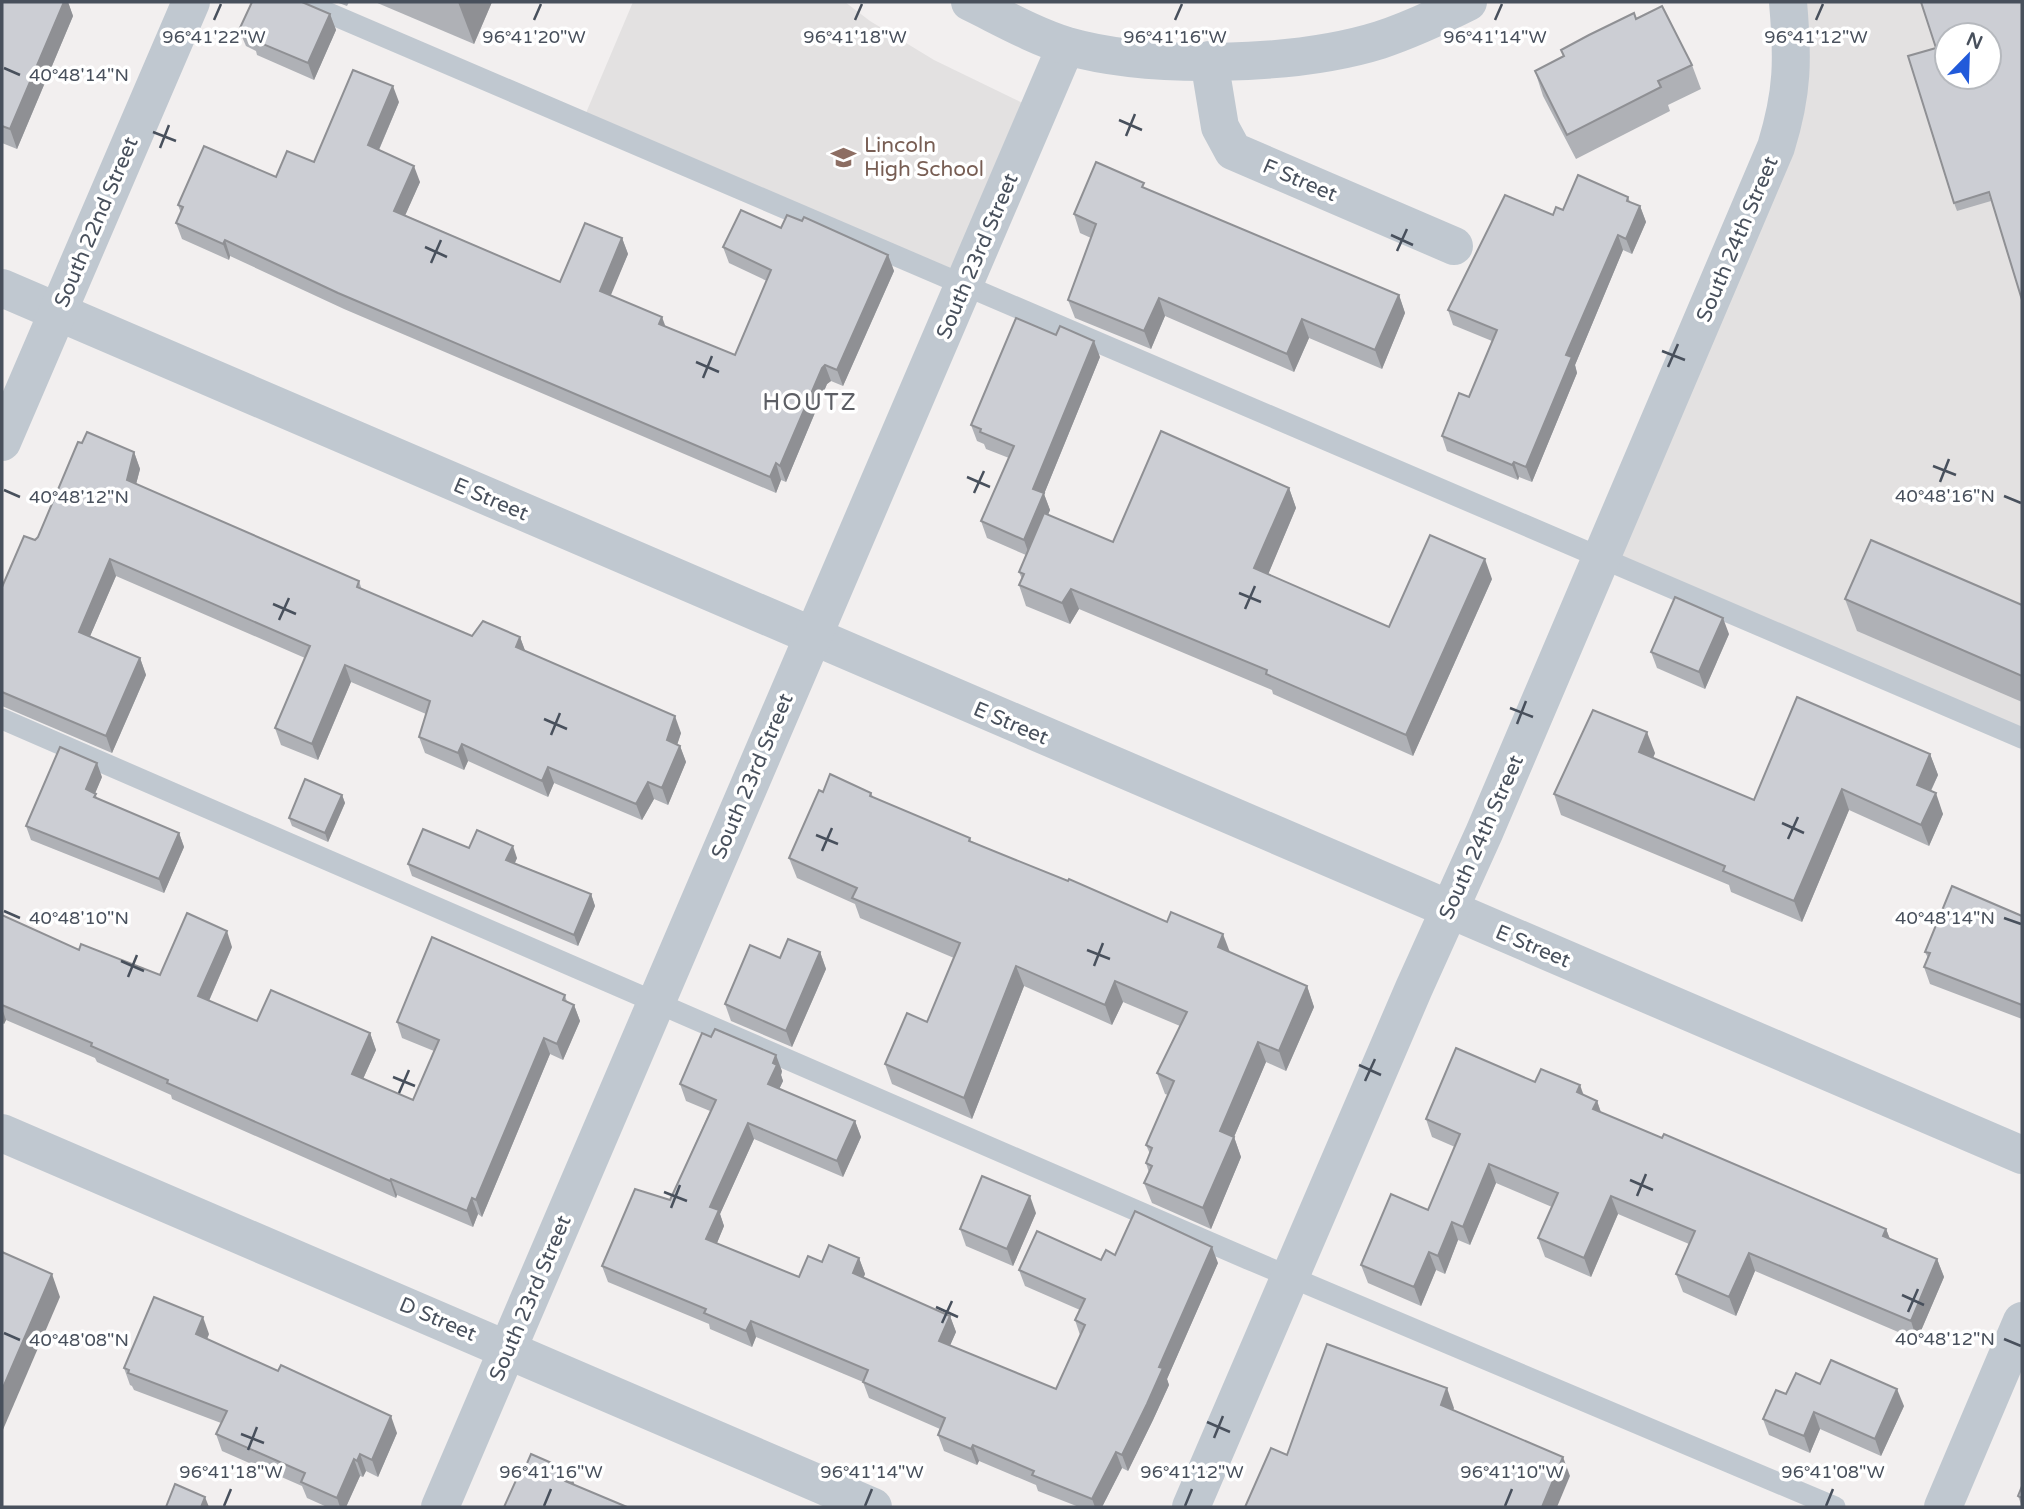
<svg xmlns="http://www.w3.org/2000/svg" width="2024" height="1509" viewBox="0 0 2024 1509" font-family="'Varela Round',sans-serif">
	<style>
		.education { fill: #e3e1e1; fill-rule: evenodd }
		.lines { fill: none; stroke-linecap: round; stroke-linejoin: round }
		.service { stroke: #c0c8d0; stroke-width: 21 }
		.minor { stroke: #c0c8d0; stroke-width: 38 }
		.tertiary { stroke: #c0c8d0; stroke-width: 38 }
		.wall { fill: #afb1b6 }
		.shaded-wall { fill: #8f9094 }
		.building { fill: #ccced4; stroke: #8f9094; stroke-width: 2; fill-rule: evenodd }
		.ticks { fill: none; stroke: #48505c; stroke-width: 2.5 }
		.labels { text-anchor: middle; stroke-width: 7; stroke-linejoin: round; paint-order: stroke }
		.education-label { font-size: 21px; fill: #785e54; stroke: #fff; text-anchor: start }
		.street-label { font-size: 21px; fill: #48505c; stroke: #fff }
		.quarter-label { font-size: 24px; letter-spacing: 2px; fill: #5c5e64; stroke: #fff }
		.ticks-label { font-size: 18px; text-anchor: middle; fill: #48505c; stroke: #fff; stroke-width: 7; stroke-linejoin: round; paint-order: stroke }
	</style>
	<rect width="100%" height="100%" fill="#f2efef"/>
	<!-- education -->
	<g class="education">
		<path d="M633,2H845L870,21L934,60L1039,111L965,286L583,120Z"/>
		<path d="M1788,2H2022V738L1599,559L1749,212ZM1947,35H1989V77H1947Z"/>
	</g>
	<g class="lines">
		<!-- service -->
		<g class="service">
			<path d="M303,2L2022,738"/>
			<path d="M2,719L1248,1259L1835,1507"/>
		</g>
		<!-- minor -->
		<g class="minor">
			<path d="M1209,60L1220,127L1233,151L1454,246"/>
			<path d="M2,288L2022,1155"/>
			<path d="M2,442L191,2"/>
			<path d="M440,1507L1066,46"/>
			<path d="M1191,1507L1414,988L1484,833L1776,147C1793,92 1793,59 1788,2"/>
			<path d="M1943,1507L2022,1321"/>
		</g>
		<!-- tertiary -->
		<g class="tertiary">
			<path d="M970,2C1001,17 1034,36 1067,46C1151,70 1297,66 1380,40C1410,30 1440,16 1468,2"/>
			<path d="M2,1133L873,1507"/>
		</g>
	</g>
	<!-- wall -->
	<g class="wall">
		<path d="M2,2H68L73,16L17,149L2,143Z"/>
		<path d="M336,2H349L347,6Z"/>
		<path d="M375,2H492L474,44Z"/>
		<path d="M330,14L336,30L314,80L257,55L256,51L246,46L239,30Z"/>
		<path d="M1636,19L1692,65L1701,89L1668,105L1670,111L1576,159L1543,96L1535,71Z"/>
		<path d="M1936,48L1991,201L1957,211L1954,203Z"/>
		<path d="M399,102L379,150L420,182L405,215L560,282L622,238L628,254L610,295L665,326L735,355L767,281L729,263L723,247L781,228L888,255L894,271L843,386L831,381L827,384L786,482L781,480L776,493L344,309L230,256L229,260L182,239L176,223L181,213L178,205L276,177L314,162Z"/>
		<path d="M1146,189L1399,295L1405,313L1382,369L1309,338L1294,372L1165,316L1151,349L1075,318L1068,300L1091,238L1080,233L1074,214Z"/>
		<path d="M1628,197L1630,202L1640,206L1646,222L1632,254L1623,250L1575,365L1577,373L1532,482L1519,477L1518,480L1447,451L1442,436L1469,397L1492,341L1453,325L1448,310L1553,215L1563,210Z"/>
		<path d="M1100,357L1044,494L1050,510L1048,515L1113,542L1289,488L1296,508L1268,574L1389,627L1492,579L1413,756L1273,694L1272,690L1079,609L1070,624L1026,606L1019,585L1022,579L1019,572L1026,555L987,538L981,521L1009,458L986,449L984,444L977,441L971,425Z"/>
		<path d="M82,443L134,452L140,469L136,484L359,581L362,590L472,636L520,637L525,651L681,733L677,745L680,746L686,762L668,805L654,799L642,820L554,783L548,797L468,761L464,770L425,753L419,737L426,714L351,682L318,760L281,745L275,728L305,658L116,576L90,636L140,658L146,675L112,753L2,706V587L38,537Z"/>
		<path d="M1845,599L2022,605V702L1857,631Z"/>
		<path d="M1729,634L1705,689L1657,668L1651,652Z"/>
		<path d="M1655,753L1653,758L1754,800L1930,754L1938,775L1931,791L1943,814L1929,846L1849,810L1802,922L1731,892L1729,885L1561,815L1554,794Z"/>
		<path d="M102,777L95,793L97,798L179,833L184,847L164,893L31,840L26,826Z"/>
		<path d="M823,792L871,793L873,797L970,838L971,841L1307,986L1314,1007L1286,1071L1266,1062L1234,1137L1241,1157L1211,1229L1152,1203L1144,1183L1149,1173L1146,1163L1150,1154L1146,1145L1168,1095L1165,1094L1157,1073L1180,1026L1123,1002L1112,1025L1024,986L972,1119L892,1084L885,1064L927,1022L954,958L860,918L855,904L797,878L789,858Z"/>
		<path d="M342,795L345,803L328,842L292,826L289,818Z"/>
		<path d="M469,848L517,858L515,863L591,894L595,906L578,946L412,876L408,864Z"/>
		<path d="M2,915L79,950L160,975L232,947L209,1001L257,1021L370,1033L376,1050L363,1079L413,1100L434,1051L402,1038L397,1022L565,995L567,1002L574,1005L580,1021L563,1060L550,1054L482,1217L478,1214L473,1227L397,1195L396,1198L172,1099L171,1095L97,1062L95,1058L6,1020L4,1024L2,1023Z"/>
		<path d="M2022,916V1019L1930,984L1924,967L1928,958L1925,952Z"/>
		<path d="M820,952L826,969L792,1047L731,1021L725,1004L780,958Z"/>
		<path d="M782,1071L781,1075L783,1081L779,1089L855,1121L861,1137L843,1177L754,1139L720,1214L724,1226L717,1243L799,1277L822,1262L859,1258L865,1274L863,1278L950,1316L956,1332L950,1345L1056,1389L1080,1335L1075,1320L1080,1310L1025,1286L1019,1270L1101,1260L1115,1255L1218,1263L1167,1379L1169,1385L1153,1420L1128,1471L1122,1468L1102,1507H1079L1038,1491L1036,1485L979,1461L977,1465L944,1451L938,1435L940,1429L869,1398L863,1382L756,1337L752,1347L710,1329L709,1324L608,1282L602,1266L670,1200L710,1111L686,1101L680,1084Z"/>
		<path d="M1535,1082L1584,1095L1597,1101L1601,1112L1662,1138L1886,1229L1890,1239L1937,1259L1944,1277L1917,1340L1755,1271L1736,1316L1683,1292L1676,1274L1689,1244L1618,1214L1591,1277L1545,1257L1538,1238L1552,1207L1496,1183L1470,1245L1458,1240L1445,1274L1436,1270L1421,1306L1368,1283L1361,1265L1428,1210L1455,1147L1432,1137L1426,1119Z"/>
		<path d="M1036,1213L1013,1266L966,1246L960,1229Z"/>
		<path d="M209,1334L207,1339L397,1433L378,1477L366,1471L363,1477L360,1476L346,1507H327L307,1498L302,1486L222,1451L216,1434L221,1423L134,1390L132,1386L130,1385L124,1368Z"/>
		<path d="M1820,1384L1904,1406L1881,1456L1820,1429L1810,1453L1769,1435L1763,1419L1786,1394Z"/>
		<path d="M2022,1486V1507L2018,1496Z"/>
	</g>
	<!-- shaded-wall -->
	<g class="shaded-wall">
		<path d="M64,2H68L73,16L17,149L10,129Z"/>
		<path d="M458,2H492L474,44Z"/>
		<path d="M330,14L336,30L314,80L308,63Z"/>
		<path d="M393,86L399,102L374,161L368,145Z"/>
		<path d="M414,166L420,182L400,227L394,211Z"/>
		<path d="M1640,206L1646,222L1632,254L1626,239Z"/>
		<path d="M1618,235L1623,250L1575,365L1577,373L1532,482L1526,467L1566,355Z"/>
		<path d="M622,238L628,254L606,307L600,291Z"/>
		<path d="M225,240L230,256L229,260L223,244Z"/>
		<path d="M888,255L894,271L843,386L837,370Z"/>
		<path d="M1399,295L1405,313L1382,369L1375,350Z"/>
		<path d="M1159,298L1165,316L1151,349L1144,331Z"/>
		<path d="M662,317L668,333L659,324Z"/>
		<path d="M1302,319L1309,338L1294,372L1287,354Z"/>
		<path d="M1094,341L1100,357L1044,494L1050,510L1030,557L1024,540L1033,489Z"/>
		<path d="M825,365L831,381L827,384L786,482L780,466L822,368Z"/>
		<path d="M134,452L140,469L133,496L127,480Z"/>
		<path d="M1514,462L1519,477L1518,480L1512,465Z"/>
		<path d="M776,463L781,480L776,493L770,477Z"/>
		<path d="M1289,488L1296,508L1262,589L1254,568Z"/>
		<path d="M110,559L116,576L85,648L79,632Z"/>
		<path d="M1485,559L1492,579L1413,756L1406,735Z"/>
		<path d="M1071,589L1079,609L1070,624L1062,603Z"/>
		<path d="M1723,618L1729,634L1705,689L1699,672Z"/>
		<path d="M520,637L526,653L516,647Z"/>
		<path d="M140,658L146,675L112,753L106,736Z"/>
		<path d="M345,665L351,682L318,760L312,744Z"/>
		<path d="M675,716L681,733L673,757L667,740Z"/>
		<path d="M1647,732L1655,753L1647,772L1639,752Z"/>
		<path d="M462,744L468,761L464,770L458,753Z"/>
		<path d="M680,746L686,762L668,805L662,788Z"/>
		<path d="M1930,754L1938,775L1924,805L1917,785Z"/>
		<path d="M97,763L102,777L91,803L86,789Z"/>
		<path d="M548,767L554,783L548,797L542,781Z"/>
		<path d="M648,782L654,799L642,820L636,804Z"/>
		<path d="M1842,789L1849,810L1802,922L1794,901Z"/>
		<path d="M1936,793L1943,814L1929,846L1921,825Z"/>
		<path d="M342,795L345,803L328,842L325,833Z"/>
		<path d="M179,833L184,847L164,893L159,879Z"/>
		<path d="M513,846L517,858L511,871L506,860Z"/>
		<path d="M591,894L595,906L578,946L574,935Z"/>
		<path d="M227,931L232,947L204,1012L198,996Z"/>
		<path d="M1223,934L1231,955L1218,947Z"/>
		<path d="M820,952L826,969L792,1047L786,1031Z"/>
		<path d="M1016,966L1024,986L972,1119L964,1098Z"/>
		<path d="M1115,981L1123,1002L1112,1025L1105,1005Z"/>
		<path d="M1307,986L1314,1007L1286,1071L1279,1051Z"/>
		<path d="M574,1005L580,1021L563,1060L557,1044Z"/>
		<path d="M2,1008L6,1020L4,1024L2,1018Z"/>
		<path d="M370,1033L376,1050L358,1090L352,1074Z"/>
		<path d="M544,1038L550,1054L482,1217L476,1200Z"/>
		<path d="M1258,1042L1266,1062L1234,1137L1241,1157L1211,1229L1203,1208L1220,1131Z"/>
		<path d="M776,1055L782,1071L781,1075L783,1081L774,1100L768,1084L773,1063Z"/>
		<path d="M1580,1085L1587,1104L1577,1092Z"/>
		<path d="M1597,1101L1603,1119L1593,1109Z"/>
		<path d="M855,1121L861,1137L843,1177L837,1161Z"/>
		<path d="M748,1123L754,1139L720,1214L724,1226L712,1255L706,1239L710,1207Z"/>
		<path d="M1489,1164L1496,1183L1470,1245L1463,1227Z"/>
		<path d="M391,1179L397,1195L396,1198L390,1181Z"/>
		<path d="M1030,1196L1036,1213L1013,1266L1007,1249Z"/>
		<path d="M1611,1196L1618,1214L1591,1277L1584,1258Z"/>
		<path d="M472,1198L478,1214L473,1227L467,1211Z"/>
		<path d="M1452,1222L1458,1240L1445,1274L1438,1256Z"/>
		<path d="M1886,1229L1893,1247L1883,1236Z"/>
		<path d="M1212,1247L1218,1263L1167,1379L1169,1385L1153,1420L1128,1471L1122,1455L1159,1367Z"/>
		<path d="M1429,1252L1436,1270L1421,1306L1414,1287Z"/>
		<path d="M1749,1253L1755,1271L1736,1316L1729,1297Z"/>
		<path d="M859,1258L865,1274L859,1289L853,1273Z"/>
		<path d="M1937,1259L1944,1277L1917,1340L1911,1321Z"/>
		<path d="M52,1274L60,1297L2,1432V1390Z"/>
		<path d="M950,1316L956,1332L945,1357L939,1341Z"/>
		<path d="M203,1317L209,1334L202,1351L196,1334Z"/>
		<path d="M751,1321L756,1337L752,1347L746,1331Z"/>
		<path d="M1447,1388L1454,1408L1448,1424L1441,1405Z"/>
		<path d="M1897,1389L1904,1406L1881,1456L1875,1439Z"/>
		<path d="M1814,1412L1820,1429L1810,1453L1804,1436Z"/>
		<path d="M391,1416L397,1433L378,1477L372,1460Z"/>
		<path d="M973,1445L979,1461L977,1465L971,1449Z"/>
		<path d="M1116,1452L1122,1468L1102,1507H1095L1092,1499Z"/>
		<path d="M360,1454L366,1471L363,1477L357,1461Z"/>
		<path d="M1563,1457L1570,1476L1557,1507H1542Z"/>
		<path d="M354,1459L360,1476L346,1507H340L337,1498Z"/>
		<path d="M570,1471L577,1492L565,1481Z"/>
		<path d="M205,1497L209,1507H201Z"/>
	</g>
	<!-- building -->
	<g class="building">
		<path d="M2,2H64L10,129L2,126Z"/>
		<path d="M252,2H302L330,14L308,63L251,39L253,35L239,30Z"/>
		<path d="M1921,2H2022V300L1989,192L1954,203L1908,56L1936,48ZM1947,35H1989V77H1947Z"/>
		<path d="M1662,6L1692,65L1658,81L1661,87L1567,135L1535,71L1564,56L1561,50L1589,35L1634,13L1636,19Z"/>
		<path d="M353,70L393,86L368,145L414,166L394,211L560,282L585,223L622,238L600,291L662,317L659,324L735,355L771,270L723,247L741,210L781,228L787,215L802,221L804,217L888,255L837,370L825,365L822,368L780,466L776,463L770,477L338,293L225,240L223,244L176,223L183,207L178,205L204,146L276,177L287,151L314,162Z"/>
		<path d="M1096,162L1144,183L1142,187L1399,295L1375,350L1302,319L1287,354L1159,298L1144,331L1068,300L1096,224L1074,214Z"/>
		<path d="M1578,175L1628,197L1627,201L1640,206L1626,239L1618,235L1566,355L1572,357L1526,467L1514,462L1512,465L1442,436L1459,393L1469,397L1497,330L1448,310L1505,195L1553,215L1556,207L1563,210Z"/>
		<path d="M1016,318L1056,335L1060,326L1094,341L1033,489L1044,493L1024,540L981,521L1014,446L980,432L981,429L971,425Z"/>
		<path d="M1161,431L1289,488L1254,568L1389,627L1430,535L1485,559L1406,735L1266,674L1267,670L1071,589L1062,603L1019,585L1024,574L1019,572L1044,513L1113,542Z"/>
		<path d="M87,432L134,452L127,480L359,581L357,587L472,636L483,621L520,637L516,647L675,716L667,740L680,746L662,788L648,782L636,804L548,767L542,781L462,744L458,753L419,737L430,701L345,665L312,744L275,728L310,646L110,559L79,632L140,658L106,736L2,692V587L24,536L35,540L38,537L78,442L82,443Z"/>
		<path d="M1871,540L2022,605V676L1845,599Z"/>
		<path d="M1675,597L1723,618L1699,672L1651,652Z"/>
		<path d="M1797,697L1930,754L1917,785L1936,793L1921,825L1842,789L1794,901L1723,871L1725,866L1554,794L1593,710L1647,732L1639,752L1754,800Z"/>
		<path d="M60,747L97,763L86,789L96,794L94,797L179,833L159,879L26,826Z"/>
		<path d="M830,774L871,793L870,796L970,838L969,841L1068,881L1069,879L1167,922L1171,912L1223,934L1218,947L1307,986L1279,1051L1258,1042L1220,1131L1234,1137L1203,1208L1144,1183L1152,1166L1146,1163L1152,1148L1146,1145L1174,1081L1157,1073L1187,1012L1115,981L1105,1005L1016,966L964,1098L885,1064L907,1013L927,1022L960,943L852,898L857,888L789,858L819,790L823,792Z"/>
		<path d="M305,779L342,795L325,833L289,818Z"/>
		<path d="M423,829L469,848L477,830L513,846L506,860L591,894L574,935L408,864Z"/>
		<path d="M1952,886L2022,916V1005L1924,967L1930,953L1925,952Z"/>
		<path d="M187,913L227,931L198,996L257,1021L271,990L370,1033L352,1074L413,1100L439,1040L397,1022L432,937L565,995L563,1000L574,1005L557,1044L544,1038L476,1200L472,1198L467,1211L391,1179L390,1181L167,1083L168,1080L91,1046L92,1043L2,1005V915L79,950L81,944L160,975Z"/>
		<path d="M788,939L820,952L786,1031L725,1004L750,945L780,958Z"/>
		<path d="M715,1029L776,1055L773,1063L777,1065L768,1084L855,1121L837,1161L748,1123L710,1207L719,1210L706,1239L799,1277L808,1256L822,1262L829,1245L859,1258L853,1273L950,1316L939,1341L1056,1389L1085,1325L1075,1320L1085,1299L1019,1270L1037,1231L1101,1260L1106,1250L1115,1255L1135,1211L1212,1247L1159,1367L1163,1368L1147,1404L1122,1455L1116,1452L1092,1499L1032,1475L1034,1471L973,1445L971,1449L938,1435L945,1418L863,1382L868,1370L751,1321L746,1331L704,1313L706,1309L602,1266L635,1189L670,1200L716,1100L680,1084L702,1033L711,1037Z"/>
		<path d="M1456,1048L1535,1082L1541,1069L1580,1085L1577,1092L1597,1101L1593,1109L1662,1138L1664,1134L1886,1229L1883,1236L1937,1259L1911,1321L1749,1253L1729,1297L1676,1274L1695,1231L1611,1196L1584,1258L1538,1238L1558,1193L1489,1164L1463,1227L1452,1222L1438,1256L1429,1252L1414,1287L1361,1265L1391,1194L1428,1210L1460,1134L1426,1119Z"/>
		<path d="M982,1176L1030,1196L1007,1249L960,1229Z"/>
		<path d="M2,1252L52,1274L2,1390Z"/>
		<path d="M154,1297L203,1317L196,1334L278,1371L281,1365L391,1416L372,1460L360,1454L357,1461L354,1459L337,1498L301,1482L305,1473L216,1434L227,1411L128,1373L129,1370L124,1368Z"/>
		<path d="M1327,1344L1447,1388L1441,1405L1563,1457L1542,1507H1245L1271,1448L1287,1455Z"/>
		<path d="M1831,1360L1897,1389L1875,1439L1814,1412L1804,1436L1763,1419L1776,1390L1786,1394L1796,1373L1820,1384Z"/>
		<path d="M531,1454L570,1471L565,1481L627,1507H504L522,1467L525,1468Z"/>
		<path d="M175,1484L205,1497L201,1507H166Z"/>
		<path d="M2022,1486V1498L2018,1496Z"/>
	</g>
	<!-- ticks -->
	<path class="ticks" d="M214,20L221,4M534,20L541,4M855,20L862,4M1175,20L1182,4M1495,20L1502,4M1816,20L1823,4M4,68L20,75M1119,120L1142,130M153,132L176,141M1126,136L1135,114M160,148L169,125M1391,235L1413,245M425,247L447,257M1397,251L1407,229M431,263L441,240M1662,351L1685,360M696,362L719,372M1668,367L1678,344M703,378L712,356M1933,466L1956,475M967,477L990,487M1940,482L1949,459M4,490L20,497M974,493L984,471M2004,496L2021,503M1239,593L1261,602M273,604L296,614M1245,609L1255,586M279,620L289,598M1510,708L1533,717M544,719L567,729M1517,724L1526,701M551,735L560,713M1782,823L1804,833M816,835L838,844M1788,839L1798,817M822,851L832,828M4,911L20,918M2004,918L2021,924M1087,950L1110,959M121,961L144,971M1094,966L1103,943M128,977L137,955M1359,1065L1381,1075M393,1077L415,1086M1365,1081L1375,1059M399,1093L409,1070M1630,1180L1653,1190M664,1192L687,1201M1637,1196L1646,1174M671,1208L680,1185M1902,1295L1924,1305M936,1307L958,1317M1908,1312L1918,1289M942,1323L952,1301M4,1333L20,1340M2004,1339L2021,1346M1207,1422L1230,1432M241,1434L264,1443M1214,1438L1223,1416M248,1450L257,1427M224,1506L231,1489M544,1506L551,1489M865,1506L872,1489M1185,1506L1192,1489M1505,1506L1512,1489M1826,1506L1833,1489"/>
	<!-- icons -->
	<defs>
		<symbol id="school-bare" viewBox="-9 -9 18 18"><path d="M0-5L7-2L0 1L-7-2ZM-4 1L0 2.5L4 1V4Q0 6-4 4Z" fill="#8d6e63" stroke="#fff" stroke-width="2.5" paint-order="stroke"/></symbol>
	</defs>
	<g fill-rule="evenodd">
		<use href="#school-bare" x="826" y="140" width="35" height="35"/>
	</g>
	<g class="labels">
		<!-- education labels -->
		<g class="education-label">
			<text x="864" y="152">Lincoln<tspan x="864" dy="24">High School</tspan></text>
		</g>
		<!-- street labels -->
		<g class="street-label">
			<text transform="translate(1300 180) rotate(23)" y="7">F Street</text>
			<text transform="translate(96 222) rotate(-67)" y="7">South 22nd Street</text>
			<text transform="translate(1737 239) rotate(-67)" y="7">South 24th Street</text>
			<text transform="translate(977 256) rotate(-67)" y="7">South 23rd Street</text>
			<text transform="translate(491 499) rotate(23)" y="7">E Street</text>
			<text transform="translate(1011 723) rotate(23)" y="7">E Street</text>
			<text transform="translate(752 776) rotate(-67)" y="7">South 23rd Street</text>
			<text transform="translate(1481 837) rotate(-66)" y="7">South 24th Street</text>
			<text transform="translate(1533 946) rotate(23)" y="7">E Street</text>
			<text transform="translate(530 1298) rotate(-67)" y="7">South 23rd Street</text>
			<text transform="translate(438 1319) rotate(23)" y="7">D Street</text>
		</g>
		<!-- quarter labels -->
		<g class="quarter-label">
			<text x="810" y="410">HOUTZ</text>
		</g>
	</g>
	<g class="ticks-label">
		<text x="214" y="43">96°41'22"W</text>
		<text x="534" y="43">96°41'20"W</text>
		<text x="855" y="43">96°41'18"W</text>
		<text x="1175" y="43">96°41'16"W</text>
		<text x="1495" y="43">96°41'14"W</text>
		<text x="1816" y="43">96°41'12"W</text>
		<text x="79" y="81">40°48'14"N</text>
		<text x="1945" y="502">40°48'16"N</text>
		<text x="79" y="503">40°48'12"N</text>
		<text x="1945" y="924">40°48'14"N</text>
		<text x="79" y="924">40°48'10"N</text>
		<text x="1945" y="1345">40°48'12"N</text>
		<text x="79" y="1346">40°48'08"N</text>
		<text x="231" y="1478">96°41'18"W</text>
		<text x="551" y="1478">96°41'16"W</text>
		<text x="872" y="1478">96°41'14"W</text>
		<text x="1192" y="1478">96°41'12"W</text>
		<text x="1512" y="1478">96°41'10"W</text>
		<text x="1833" y="1478">96°41'08"W</text>
	</g>
	<!-- border -->
	<rect width="2024" height="1509" fill="none" stroke="#48505c" stroke-width="7"/>
	<!-- north arrow -->
	<g transform="translate(1968 56) rotate(23)"><circle r="33" fill="#ffffff" stroke="#b6b9be" stroke-width="2"/>
	<path d="M0-5L12 26L0 18L-12 26Z" fill="#215ada"/>
	<text y="-10" font-size="19" font-weight="bold" text-anchor="middle" fill="#48505c">N</text>
	</g>
</svg>
